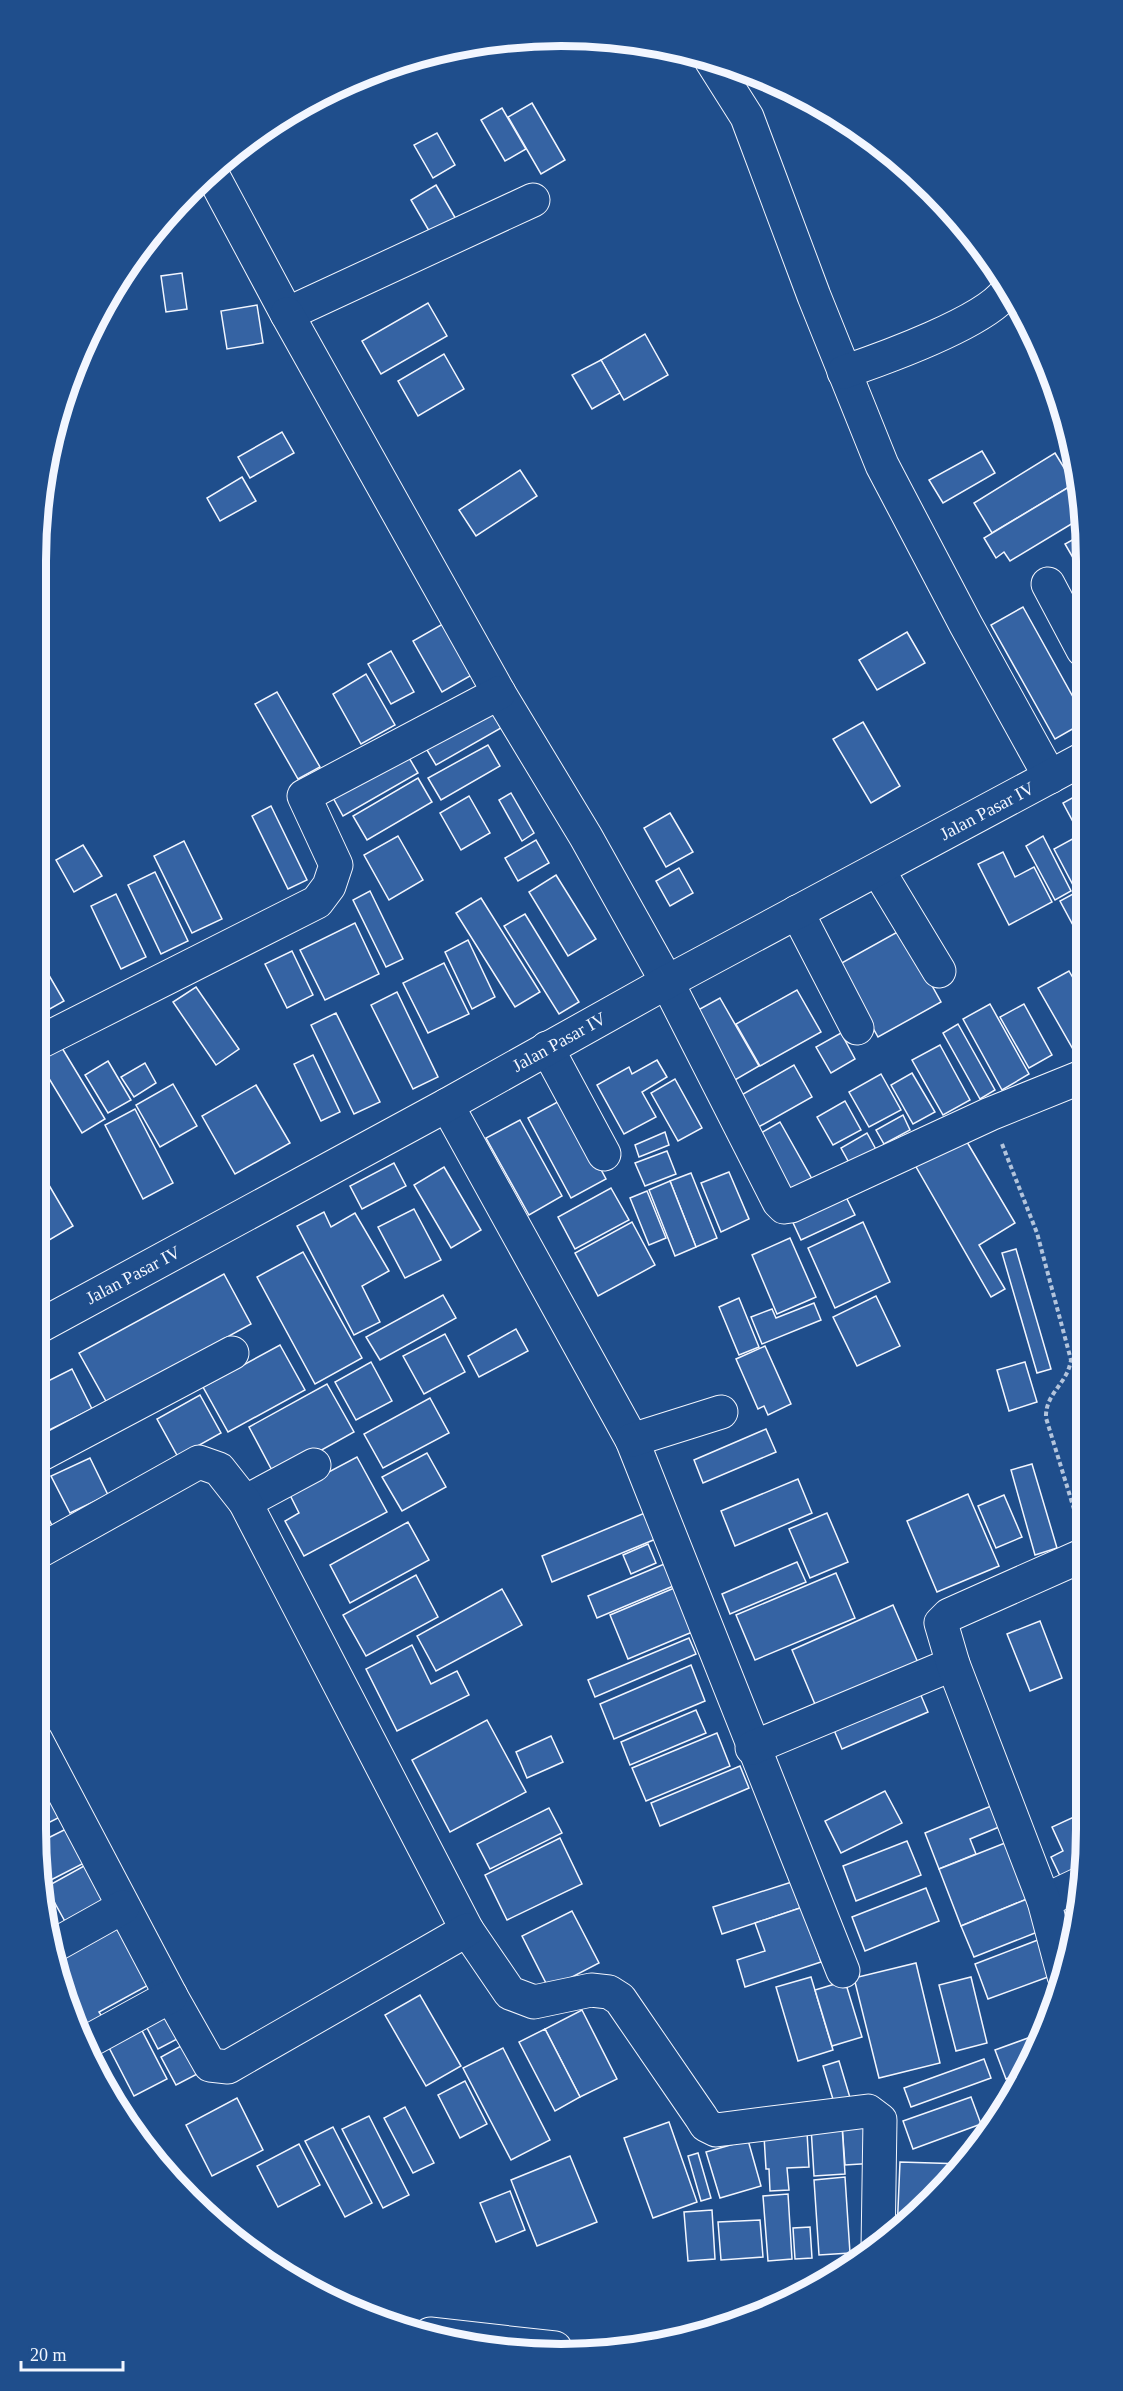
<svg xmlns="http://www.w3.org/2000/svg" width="1123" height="2391" viewBox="0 0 1123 2391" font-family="'Times New Roman',serif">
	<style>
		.building { fill: #3563a3; stroke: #f2f6ff; stroke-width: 1.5 }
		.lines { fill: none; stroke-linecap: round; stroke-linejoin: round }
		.minor-casing { stroke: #f2f6ff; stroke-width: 35 }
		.highway-casing { stroke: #f2f6ff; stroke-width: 35 }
		.path { stroke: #b3c4dc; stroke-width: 4; stroke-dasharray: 4.5 3; stroke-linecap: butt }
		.minor { stroke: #1f4e8c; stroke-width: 33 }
		.highway { stroke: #1f4e8c; stroke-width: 33 }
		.labels { text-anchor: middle; stroke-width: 4.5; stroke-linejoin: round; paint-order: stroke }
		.street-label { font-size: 18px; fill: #f2f6ff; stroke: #1f4e8c }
		.rim { fill: none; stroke: #f2f6ff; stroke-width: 8 }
	</style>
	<rect width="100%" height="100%" fill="#1f4e8c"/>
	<!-- building -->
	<g class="building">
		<path d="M532,103L565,160L541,174L508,117Z"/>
		<path d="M502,108L526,149L505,161L481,120Z"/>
		<path d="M437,133L455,165L433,178L414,145Z"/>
		<path d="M436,185L460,226L435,241L411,200Z"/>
		<path d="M182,273L187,309L166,312L161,276Z"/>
		<path d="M428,303L447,336L381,374L362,341Z"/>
		<path d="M257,305L263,343L227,349L221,311Z"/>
		<path d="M645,334L668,375L624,400L601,360Z"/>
		<path d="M444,354L464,389L418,416L398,381Z"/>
		<path d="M601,360L620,393L592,409L572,375Z"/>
		<path d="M282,432L294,453L250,478L238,457Z"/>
		<path d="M982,451L995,473L943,503L929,480Z"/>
		<path d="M1055,453L1074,484L992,533L974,503Z"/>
		<path d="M520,470L537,496L476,536L459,510Z"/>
		<path d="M242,477L256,501L220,521L207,498Z"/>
		<path d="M1074,484L1082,497L1083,517L1010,561L1004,552L996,558L984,538Z"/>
		<path d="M1083,534V575L1065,544Z"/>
		<path d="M1023,607L1083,715V723L1055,739L991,625Z"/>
		<path d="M448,621L477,672L442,692L413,641Z"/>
		<path d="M907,632L925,663L877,690L859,660Z"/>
		<path d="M391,651L414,692L391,704L368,664Z"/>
		<path d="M366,674L395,725L361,744L333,694Z"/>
		<path d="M277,692L320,767L298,779L255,704Z"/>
		<path d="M489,707L501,728L436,765L424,745Z"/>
		<path d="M863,722L900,786L871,803L833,739Z"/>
		<path d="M488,745L500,766L441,800L428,778Z"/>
		<path d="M405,751L418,773L343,816L331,794Z"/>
		<path d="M418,778L432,802L367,840L353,816Z"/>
		<path d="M1083,792L1084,880L1073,885L1054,849L1080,835L1063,803Z"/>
		<path d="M511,793L534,833L522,841L499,800Z"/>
		<path d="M469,796L490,833L461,850L440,813Z"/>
		<path d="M271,806L307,880L288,889L252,816Z"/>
		<path d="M670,813L693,852L666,867L644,828Z"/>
		<path d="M398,836L423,880L389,900L364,855Z"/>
		<path d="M1043,836L1071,891L1055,900L1026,846Z"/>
		<path d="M536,840L549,863L518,881L505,858Z"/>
		<path d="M184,841L222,919L192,933L154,856Z"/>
		<path d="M83,845L102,876L74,892L56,860Z"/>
		<path d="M1003,852L1015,877L1034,867L1052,902L1009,925L978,864Z"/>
		<path d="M679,868L693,893L670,906L656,881Z"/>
		<path d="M155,872L188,941L161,954L128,885Z"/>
		<path d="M556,875L596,939L568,956L529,892Z"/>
		<path d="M1084,888V922L1074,927L1060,901Z"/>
		<path d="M370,891L403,959L386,967L353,900Z"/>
		<path d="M116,894L146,957L121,969L91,906Z"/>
		<path d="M481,898L540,992L515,1007L456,913Z"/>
		<path d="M525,914L579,1002L559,1014L504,926Z"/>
		<path d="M355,923L379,974L325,1000L300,950Z"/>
		<path d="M901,930L941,1002L878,1037L838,965Z"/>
		<path d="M468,940L495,997L472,1009L445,952Z"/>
		<path d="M292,951L313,995L287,1008L265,964Z"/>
		<path d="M36,953L64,1001L39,1015L36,1010Z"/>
		<path d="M444,963L469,1014L428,1033L403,983Z"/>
		<path d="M1069,971L1084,997V1055L1078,1058L1038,988Z"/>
		<path d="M196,987L239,1049L216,1065L173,1002Z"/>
		<path d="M797,990L821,1032L760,1066L736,1024Z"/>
		<path d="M397,992L438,1077L413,1089L371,1005Z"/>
		<path d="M720,998L759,1066L728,1084L689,1015Z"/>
		<path d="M990,1004L1029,1074L1002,1090L963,1019Z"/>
		<path d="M1024,1004L1052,1055L1029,1068L1000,1017Z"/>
		<path d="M336,1013L380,1102L354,1114L311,1025Z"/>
		<path d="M958,1024L995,1090L980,1099L943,1033Z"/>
		<path d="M841,1033L855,1059L831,1073L816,1047Z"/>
		<path d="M59,1043L105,1119L82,1133L36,1057Z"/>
		<path d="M940,1045L970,1100L943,1115L912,1060Z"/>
		<path d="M313,1055L340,1112L321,1121L294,1064Z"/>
		<path d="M657,1060L667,1077L642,1092L656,1117L624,1134L597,1085L629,1067L632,1074Z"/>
		<path d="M108,1061L131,1100L108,1113L85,1075Z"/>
		<path d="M145,1063L156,1083L134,1097L121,1077Z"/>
		<path d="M794,1065L812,1097L755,1129L738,1097Z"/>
		<path d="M912,1073L935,1112L913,1124L891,1085Z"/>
		<path d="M881,1074L901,1110L869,1127L849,1092Z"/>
		<path d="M675,1079L702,1128L678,1141L651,1093Z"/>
		<path d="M173,1084L197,1126L160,1147L136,1105Z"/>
		<path d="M256,1085L290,1143L235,1174L202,1116Z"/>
		<path d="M563,1099L606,1179L571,1198L528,1118Z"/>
		<path d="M845,1101L861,1130L833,1145L817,1117Z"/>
		<path d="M135,1109L173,1183L143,1199L105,1125Z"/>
		<path d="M903,1115L910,1130L884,1144L876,1130Z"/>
		<path d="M520,1120L562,1196L529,1215L486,1138Z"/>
		<path d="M780,1122L812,1179L786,1193L754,1137Z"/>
		<path d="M665,1132L669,1145L639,1157L635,1145Z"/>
		<path d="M867,1133L879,1155L853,1170L841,1148Z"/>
		<path d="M964,1137L1015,1223L979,1245L1005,1289L991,1297L915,1165Z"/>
		<path d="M667,1151L676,1174L645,1186L635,1163Z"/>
		<path d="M36,1163L73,1226L39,1246L36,1240Z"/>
		<path d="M394,1163L406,1186L362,1209L350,1186Z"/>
		<path d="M444,1167L481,1230L451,1248L414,1185Z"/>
		<path d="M729,1172L749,1219L721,1232L701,1183Z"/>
		<path d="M691,1173L717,1238L696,1247L670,1181Z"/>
		<path d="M670,1181L696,1247L675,1256L649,1190Z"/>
		<path d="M611,1188L629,1220L575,1249L558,1217Z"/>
		<path d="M842,1189L855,1215L801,1240L789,1214Z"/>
		<path d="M647,1191L666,1238L649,1245L630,1198Z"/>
		<path d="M414,1209L441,1260L405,1278L378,1227Z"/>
		<path d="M324,1212L331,1227L355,1213L389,1271L362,1286L380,1322L354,1335L297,1226Z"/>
		<path d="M632,1222L655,1265L598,1296L575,1253Z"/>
		<path d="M863,1222L890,1282L835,1308L808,1248Z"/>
		<path d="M790,1238L816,1297L777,1314L752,1255Z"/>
		<path d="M36,1249L44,1262L36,1267Z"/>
		<path d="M1016,1249L1051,1369L1037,1373L1002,1253Z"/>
		<path d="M303,1252L362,1358L315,1384L257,1277Z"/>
		<path d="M224,1274L251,1324L107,1403L79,1353Z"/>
		<path d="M443,1295L456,1318L380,1360L366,1337Z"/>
		<path d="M876,1296L900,1346L857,1366L833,1317Z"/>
		<path d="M739,1298L759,1347L739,1355L719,1307Z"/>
		<path d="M814,1303L821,1320L762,1344L751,1317L772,1309L776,1318Z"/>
		<path d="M516,1329L528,1351L479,1377L468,1356Z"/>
		<path d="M445,1334L465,1372L424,1394L403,1356Z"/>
		<path d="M280,1345L305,1390L228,1432L203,1387Z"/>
		<path d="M765,1346L791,1404L768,1415L764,1406L758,1409L736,1359Z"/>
		<path d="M371,1362L392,1401L356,1420L335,1382Z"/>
		<path d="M1025,1362L1037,1402L1009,1411L997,1370Z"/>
		<path d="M72,1369L92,1409L41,1434L36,1423V1387Z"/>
		<path d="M327,1384L354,1432L275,1476L249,1427Z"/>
		<path d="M200,1395L221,1433L178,1457L157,1419Z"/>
		<path d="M430,1398L449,1433L383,1468L364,1434Z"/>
		<path d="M1086,1412V1435L1077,1416Z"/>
		<path d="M766,1429L776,1452L703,1483L694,1460Z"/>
		<path d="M427,1453L446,1487L402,1511L382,1477Z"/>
		<path d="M357,1457L387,1512L304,1556L285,1521L299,1513L289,1493Z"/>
		<path d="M90,1458L108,1495L70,1513L51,1476Z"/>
		<path d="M1032,1464L1057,1548L1035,1555L1011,1470Z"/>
		<path d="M798,1479L812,1513L735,1546L721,1511Z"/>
		<path d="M36,1492L56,1534L36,1543Z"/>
		<path d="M968,1494L999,1566L937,1592L907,1521Z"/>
		<path d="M1004,1495L1022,1537L996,1548L978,1506Z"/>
		<path d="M652,1510L663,1536L552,1582L542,1556Z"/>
		<path d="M827,1513L848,1562L810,1578L789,1529Z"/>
		<path d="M408,1522L429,1560L350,1603L330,1565Z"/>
		<path d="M648,1544L656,1563L631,1574L623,1555Z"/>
		<path d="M669,1562L678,1584L597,1618L588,1596Z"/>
		<path d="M797,1562L806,1582L730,1614L722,1594Z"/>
		<path d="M836,1573L855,1618L755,1660L736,1615Z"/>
		<path d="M416,1575L438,1617L366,1656L343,1615Z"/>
		<path d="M679,1586L697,1630L628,1659L610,1615Z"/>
		<path d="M502,1589L522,1625L436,1671L417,1636Z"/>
		<path d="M893,1605L919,1665L817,1709L792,1650Z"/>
		<path d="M1040,1621L1062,1678L1030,1691L1007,1634Z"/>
		<path d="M689,1638L696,1654L595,1697L588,1680Z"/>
		<path d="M412,1645L431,1684L457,1671L469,1695L397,1731L366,1669Z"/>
		<path d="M691,1665L705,1701L614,1739L600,1704Z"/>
		<path d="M917,1686L928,1712L842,1749L831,1723Z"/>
		<path d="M696,1710L706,1733L630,1765L621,1742Z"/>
		<path d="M487,1720L526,1792L450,1832L412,1760Z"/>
		<path d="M717,1733L730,1766L646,1801L632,1768Z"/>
		<path d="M551,1736L563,1762L527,1778L516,1752Z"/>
		<path d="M740,1766L749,1788L660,1826L651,1803Z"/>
		<path d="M50,1777L68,1813L36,1829V1783Z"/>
		<path d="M885,1791L902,1823L841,1853L825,1821Z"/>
		<path d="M991,1806L999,1827L970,1839L976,1854L939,1869L925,1833Z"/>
		<path d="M549,1808L562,1833L490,1869L477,1844Z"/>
		<path d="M1087,1811L1083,1868L1061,1878L1051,1857L1063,1851L1052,1827Z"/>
		<path d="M72,1826L90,1860L45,1883L38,1843Z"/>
		<path d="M560,1838L582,1884L507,1920L485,1875Z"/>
		<path d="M907,1841L921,1875L856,1901L843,1866Z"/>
		<path d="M1005,1843L1027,1899L961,1926L939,1869Z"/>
		<path d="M93,1861L114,1898L67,1925L46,1887Z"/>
		<path d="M795,1881L803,1907L722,1934L713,1907Z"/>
		<path d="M926,1888L939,1921L865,1951L852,1917Z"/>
		<path d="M1081,1892L1077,1927L1066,1898Z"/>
		<path d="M1027,1899L1040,1931L974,1957L961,1926Z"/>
		<path d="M803,1907L821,1962L745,1987L737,1960L765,1951L755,1923Z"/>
		<path d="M572,1911L599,1963L549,1989L522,1936Z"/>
		<path d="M121,1919L154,1982L99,2012L105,2021L82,2033L64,1999L63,1992L71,1987L58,1961L56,1953Z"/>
		<path d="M1043,1938L1056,1974L988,1999L975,1964Z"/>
		<path d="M916,1963L940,2063L879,2078L854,1978Z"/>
		<path d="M811,1977L833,2050L798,2061L776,1987Z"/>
		<path d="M971,1977L987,2043L956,2051L939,1985Z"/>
		<path d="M845,1981L862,2037L832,2046L815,1990Z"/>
		<path d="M420,1995L461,2066L426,2086L385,2015Z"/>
		<path d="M582,2010L617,2079L580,2097L545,2029Z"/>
		<path d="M169,2012L181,2037L158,2049L145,2024Z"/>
		<path d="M136,2019L167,2079L134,2096L103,2036Z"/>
		<path d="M545,2029L580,2097L555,2111L519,2042Z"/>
		<path d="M1047,2031L1020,2074L1006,2079L995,2050Z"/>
		<path d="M190,2041L205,2070L176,2085L161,2057Z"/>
		<path d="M503,2048L550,2140L511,2160L463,2068Z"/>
		<path d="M984,2059L991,2078L911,2107L904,2088Z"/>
		<path d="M839,2061L851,2101L835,2106L823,2066Z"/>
		<path d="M110,2078L131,2119L129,2120L107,2080Z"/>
		<path d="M465,2081L487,2124L460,2138L438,2095Z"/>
		<path d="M971,2097L981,2124L913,2149L903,2121Z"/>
		<path d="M237,2098L263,2150L212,2176L186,2125Z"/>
		<path d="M405,2107L434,2163L413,2173L384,2118Z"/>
		<path d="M369,2116L409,2195L383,2208L342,2129Z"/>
		<path d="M669,2122L697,2202L653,2218L624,2138Z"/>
		<path d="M874,2123L877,2163L845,2165L842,2125Z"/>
		<path d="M842,2125L845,2174L814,2176L811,2127Z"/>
		<path d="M333,2127L372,2203L345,2217L305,2141Z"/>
		<path d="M807,2132L809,2167L787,2168L789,2190L770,2191L769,2169H766L764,2136Z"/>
		<path d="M748,2140L761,2186L720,2198L706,2152Z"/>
		<path d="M299,2144L320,2185L278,2207L257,2166Z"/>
		<path d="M698,2153L711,2198L701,2201L688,2156Z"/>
		<path d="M570,2156L597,2222L537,2246L511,2180Z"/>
		<path d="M900,2162L964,2164L956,2176L897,2232Z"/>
		<path d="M845,2177L850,2253L819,2255L814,2180Z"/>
		<path d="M510,2191L525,2230L496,2242L480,2203Z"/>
		<path d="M788,2194L792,2259L768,2261L763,2196Z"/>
		<path d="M712,2210L715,2259L688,2261L684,2212Z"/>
		<path d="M760,2220L763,2257L721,2260L718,2222Z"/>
		<path d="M810,2227L812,2258L795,2259L793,2228Z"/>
	</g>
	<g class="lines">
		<defs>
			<g id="minor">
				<path d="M711,60L747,117L814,296L882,465L966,625L1050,777"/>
				<path d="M211,172L287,314L533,200"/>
				<path d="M287,314L499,693L586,837L667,982L779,1202L784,1207L791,1206L990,1114L1084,1076"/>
				<path d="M844,372C882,359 986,322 1007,291"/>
				<path d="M1048,584L1083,650"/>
				<path d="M878,870L939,971"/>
				<path d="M797,912L857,1028"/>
				<path d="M36,1044L317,902L329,886L336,865L304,796L499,693"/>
				<path d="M547,1048L604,1154"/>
				<path d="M447,1105L632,1440L843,1971"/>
				<path d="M36,1328L447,1105L667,982L1083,759"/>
				<path d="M632,1440L721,1412"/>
				<path d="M36,1457L232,1353"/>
				<path d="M245,1502L314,1465"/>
				<path d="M36,1553L199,1462L219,1469L245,1502L467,1930L510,1993L534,2002L591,1990L609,1992L620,1999L701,2117L706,2125L716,2130L868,2111L880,2120L878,2248"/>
				<path d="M36,1740L171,1996L210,2065L228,2067L467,1930"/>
				<path d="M752,1748L953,1664"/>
				<path d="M1044,1901L1082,1883"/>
				<path d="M55,1945L123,1907"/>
				<path d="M1064,1976L1044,1901L953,1664L941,1623L949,1615L1086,1554"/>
				<path d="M87,2042L171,1996"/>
			</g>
			<path id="highway" d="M430,2334L555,2348"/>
		</defs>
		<!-- minor casing -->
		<use href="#minor" class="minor-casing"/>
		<!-- highway casing -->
		<use href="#highway" class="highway-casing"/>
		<!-- path -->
		<path class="path" d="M1002,1144L1037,1233L1071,1360C1067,1385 1045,1393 1046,1418L1078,1522"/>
		<!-- minor -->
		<use href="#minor" class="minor"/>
		<!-- highway -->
		<use href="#highway" class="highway"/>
	</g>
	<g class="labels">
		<!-- street labels -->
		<g class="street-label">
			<text transform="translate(987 811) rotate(-28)" y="6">Jalan Pasar IV</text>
			<text transform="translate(559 1042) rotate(-29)" y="6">Jalan Pasar IV</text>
			<text transform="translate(133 1275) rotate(-28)" y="6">Jalan Pasar IV</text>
		</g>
	</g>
	<!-- crop -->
	<path d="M0 0H1123V2391H0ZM561 46H561A515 515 0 0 1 1076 561V1829A515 515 0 0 1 561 2344H561A515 515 0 0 1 46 1829V561A515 515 0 0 1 561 46Z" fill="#1f4e8c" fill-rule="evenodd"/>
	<path class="rim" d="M561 46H561A515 515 0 0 1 1076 561V1829A515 515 0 0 1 561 2344H561A515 515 0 0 1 46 1829V561A515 515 0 0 1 561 46Z"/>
	<!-- scale -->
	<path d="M21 2361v9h102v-9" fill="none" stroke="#f2f6ff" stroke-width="3"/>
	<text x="30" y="2361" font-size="18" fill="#f2f6ff" stroke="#1f4e8c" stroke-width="4.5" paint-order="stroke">20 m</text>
</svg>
